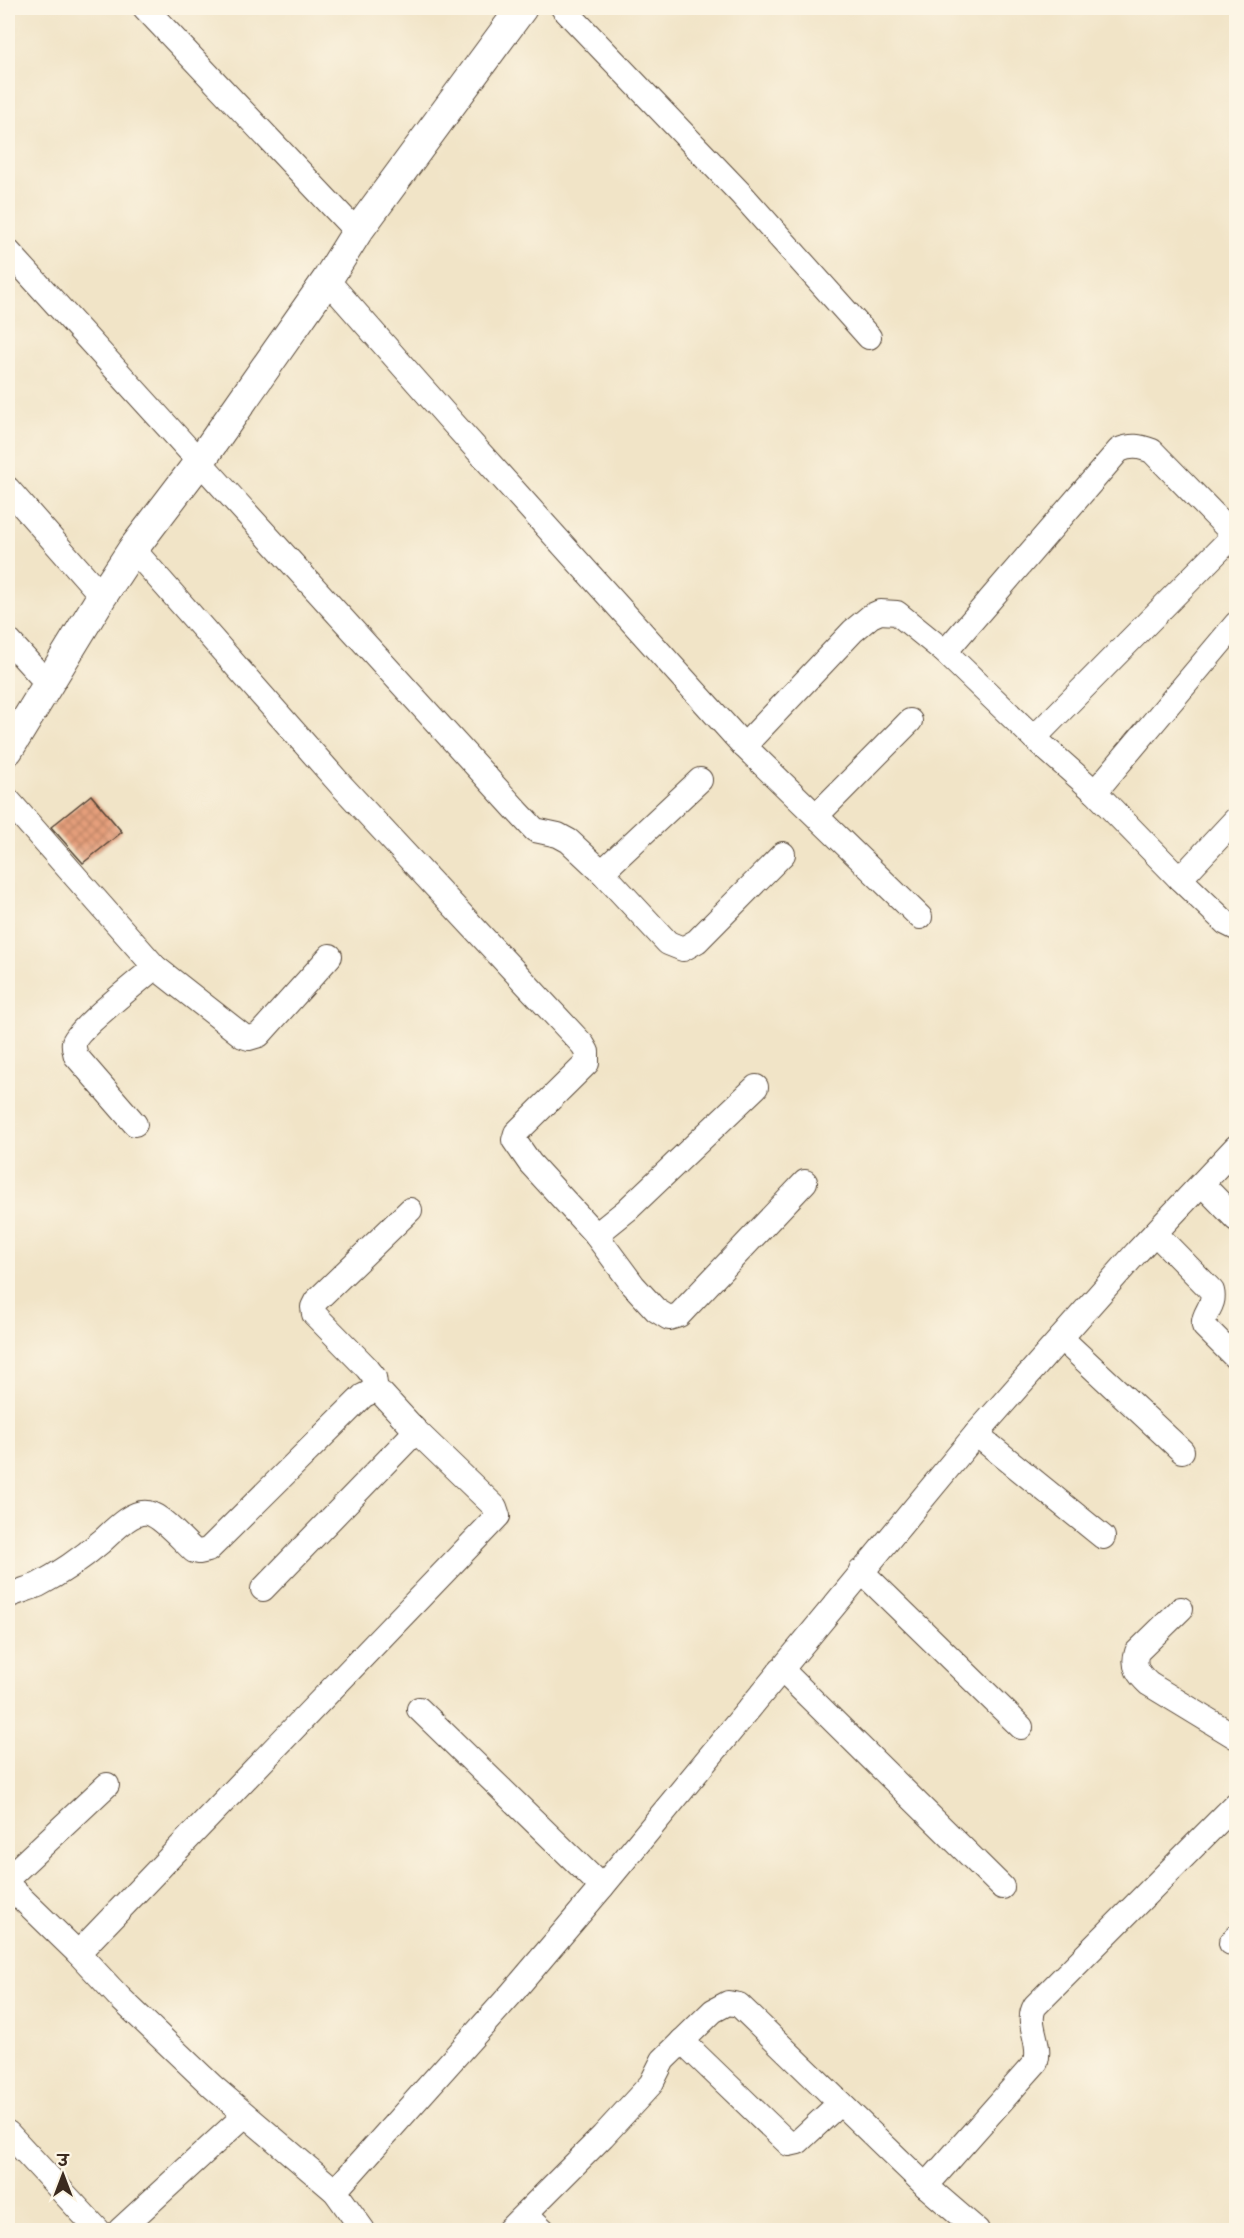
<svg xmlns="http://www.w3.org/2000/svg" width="1244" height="2238" viewBox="0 0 1244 2238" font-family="'Balsamiq Sans','Playpen Sans Deva',sans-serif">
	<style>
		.building { fill: url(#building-cross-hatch) }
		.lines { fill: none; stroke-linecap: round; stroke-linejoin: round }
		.minor-casing { stroke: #564637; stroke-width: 26 }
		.major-casing { stroke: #564637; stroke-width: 32 }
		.minor { stroke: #fff; stroke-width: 24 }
		.major { stroke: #fff; stroke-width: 30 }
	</style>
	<defs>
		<pattern id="building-cross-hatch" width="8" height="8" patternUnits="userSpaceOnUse" patternTransform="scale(1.5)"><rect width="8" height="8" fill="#e59f7b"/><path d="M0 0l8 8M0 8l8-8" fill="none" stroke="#bb8264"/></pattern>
	</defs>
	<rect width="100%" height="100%" fill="#fcf5e5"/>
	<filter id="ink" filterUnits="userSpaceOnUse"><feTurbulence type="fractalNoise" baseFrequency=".0167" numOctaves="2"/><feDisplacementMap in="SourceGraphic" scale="12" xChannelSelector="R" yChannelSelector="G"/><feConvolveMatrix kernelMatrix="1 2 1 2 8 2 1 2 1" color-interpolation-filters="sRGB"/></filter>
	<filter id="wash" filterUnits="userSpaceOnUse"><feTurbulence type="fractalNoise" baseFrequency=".008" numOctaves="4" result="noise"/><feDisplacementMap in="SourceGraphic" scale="24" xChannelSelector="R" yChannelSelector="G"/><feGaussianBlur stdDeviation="1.35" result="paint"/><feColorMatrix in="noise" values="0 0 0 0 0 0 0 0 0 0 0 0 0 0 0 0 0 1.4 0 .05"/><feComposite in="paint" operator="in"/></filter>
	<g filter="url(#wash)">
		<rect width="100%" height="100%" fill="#f1e4c7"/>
		<g id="blocks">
			<!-- building -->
			<path class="building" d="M91,795L122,832L83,863L51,827Z"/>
		</g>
	</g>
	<g filter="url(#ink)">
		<use href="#blocks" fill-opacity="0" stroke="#564637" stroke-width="1.5"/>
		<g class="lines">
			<defs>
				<g id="minor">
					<path d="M145,8L357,232"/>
					<path d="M563,8L742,195L869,337"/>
					<path d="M8,251L519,813L535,830L558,835L569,841L602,872L668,943L683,949L697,941L783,854"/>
					<path d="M327,280L453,423L744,746L920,917"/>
					<path d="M8,489L102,596"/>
					<path d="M133,549L340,784L583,1045L587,1052V1063L516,1133L514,1140L530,1163L596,1235L633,1285L656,1310L669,1318L679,1315L805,1182"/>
					<path d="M8,640L48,684"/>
					<path d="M945,652L1119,450C1132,445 1139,446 1152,451L1236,537"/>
					<path d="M1034,738L1234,535"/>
					<path d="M744,746L853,631L871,616L880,612L897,613L945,652L1034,738L1095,792L1180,879L1226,923L1236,928"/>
					<path d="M1095,792L1236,624"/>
					<path d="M8,800L155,967L243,1036L249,1038L259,1035L330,956"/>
					<path d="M817,815L910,721"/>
					<path d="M602,872L700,780"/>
					<path d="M1180,879L1236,819"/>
					<path d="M135,1124L76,1056C75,1052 73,1047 74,1042C79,1028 140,980 155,967"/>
					<path d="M1202,1184L1236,1219"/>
					<path d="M1155,1233L1212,1291C1216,1306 1202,1313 1204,1326L1236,1358"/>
					<path d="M596,1235L627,1210L756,1087"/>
					<path d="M1061,1338L1182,1451"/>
					<path d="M376,1391L374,1377L367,1368L314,1314L313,1307L316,1301L410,1210"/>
					<path d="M976,1434L1103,1537"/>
					<path d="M861,1571L1021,1727"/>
					<path d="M263,1589L416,1431"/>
					<path d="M8,1596C17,1592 28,1589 38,1585C61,1573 82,1558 102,1541C113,1531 132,1510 148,1513C162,1516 183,1541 194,1551L199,1552L208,1550L363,1396C370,1392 375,1390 382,1394L416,1431L495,1507L498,1516L78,1953"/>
					<path d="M1181,1609L1137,1652C1132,1666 1139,1675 1149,1684L1236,1737"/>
					<path d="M781,1669L1002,1887"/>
					<path d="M419,1709L602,1887"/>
					<path d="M8,1878L107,1785"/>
					<path d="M8,1885L78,1953L120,1998L213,2087L335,2191L363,2230"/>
					<path d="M1231,1943L1236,1937"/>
					<path d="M682,2041L789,2144L798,2142L840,2103"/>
					<path d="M8,2133L98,2230"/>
					<path d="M926,2186L1036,2062C1042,2042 1025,2023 1035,2006L1236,1804"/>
					<path d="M335,2191L512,1993L602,1887L976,1434L1136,1253L1236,1147"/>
					<path d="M526,2214L543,2230"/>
					<path d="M120,2230L245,2115"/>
					<path d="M509,2230L603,2136L651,2084L663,2060L713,2011L728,2003L739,2005L926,2186L977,2230"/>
				</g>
				<path id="major" d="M8,750L102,596L133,549L200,461L327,280L357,232L522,8"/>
			</defs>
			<!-- minor casing -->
			<use href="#minor" class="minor-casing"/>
			<!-- major casing -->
			<use href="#major" class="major-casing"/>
			<!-- minor -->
			<use href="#minor" class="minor"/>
			<!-- major -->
			<use href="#major" class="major"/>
		</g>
	</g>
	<!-- margin -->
	<rect width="1244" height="2238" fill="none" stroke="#fcf5e5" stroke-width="30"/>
	<!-- north arrow -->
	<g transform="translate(63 2175)" stroke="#fcf5e5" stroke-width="4.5" paint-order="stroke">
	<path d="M0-4.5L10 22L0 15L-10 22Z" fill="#3b2a1e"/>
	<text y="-9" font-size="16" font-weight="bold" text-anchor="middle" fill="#3b2a1e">उ</text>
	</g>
</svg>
